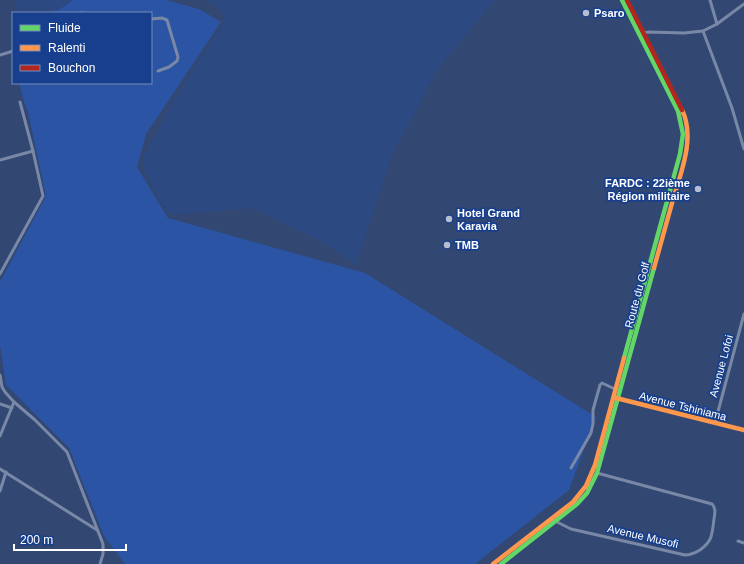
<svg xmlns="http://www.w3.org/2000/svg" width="744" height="564" viewBox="0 0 744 564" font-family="Arial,sans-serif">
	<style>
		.green { fill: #2b55a4 }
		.water { fill: #2d4981 }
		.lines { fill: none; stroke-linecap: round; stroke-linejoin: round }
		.street { stroke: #7988a6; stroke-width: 3 }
		.fast { stroke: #63d668; stroke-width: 4.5 }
		.slow { stroke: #ff974d; stroke-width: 4.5 }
		.jam { stroke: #b3261e; stroke-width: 4.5 }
		.poi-dot { fill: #b7bfce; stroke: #173f8d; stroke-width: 1.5 }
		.labels { text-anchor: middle; stroke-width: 3.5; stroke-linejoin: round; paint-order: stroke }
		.poi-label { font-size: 11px; font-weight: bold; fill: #fff; stroke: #173f8d; text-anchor: start }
		.street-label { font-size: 11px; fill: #fff; stroke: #173f8d }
	</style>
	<rect width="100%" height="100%" fill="#324772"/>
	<!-- green -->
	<path class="green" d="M73,0H166L199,9L221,22L146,134L137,167L168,218L365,273L596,417L569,490L475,564H125L104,536L69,448L6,385L0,345V282L46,196L28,112L25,105L19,83H151V13H49Z"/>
	<!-- water -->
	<g class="water">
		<path d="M13,0H73L59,10L38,13H19Z"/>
		<path d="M206,0H495L439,67L391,158L356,265L323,242L252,208L172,215L161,204L144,170L143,158L175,98L225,21L220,9Z"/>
	</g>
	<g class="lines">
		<!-- street -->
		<g class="street">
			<path d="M710,0L717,24"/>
			<path d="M80,13H82"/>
			<path d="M151,19L162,18L167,20L178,57L177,61L169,67L158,71"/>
			<path d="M703,31L732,108L744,149"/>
			<path d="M642,33L649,32L684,33L703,31L717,24L744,4"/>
			<path d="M0,55L13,51"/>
			<path d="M0,160L33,151"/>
			<path d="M0,274L43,196L33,151L20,102"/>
			<path d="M0,375L2,387L5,392L14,402L35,420L67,452L103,544V554L100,564"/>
			<path d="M0,404L12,408"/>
			<path d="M715,423L744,314"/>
			<path d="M0,436L14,402"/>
			<path d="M571,468L591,433L593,424V410L600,385L602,383L617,390"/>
			<path d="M0,469L97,530"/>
			<path d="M0,491L6,472"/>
			<path d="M555,521L571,529L685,555C691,555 695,553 700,550C713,541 712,533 714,519C715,513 716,508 712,504L597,473"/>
			<path d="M738,541L744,543"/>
		</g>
		<!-- fast -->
		<g class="fast">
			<path d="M622,0L678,111L683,134L680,154L624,358"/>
			<path d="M501,564L577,504L587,493L597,473L654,268"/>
		</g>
		<!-- slow -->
		<g class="slow">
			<path d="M654,268C660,246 666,224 672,203C680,175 696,138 682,110"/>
			<path d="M616,398L744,430"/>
			<path d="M493,564L573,502L586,486L595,465L624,358"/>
		</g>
		<!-- jam -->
		<path class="jam" d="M627,0L682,110"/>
	</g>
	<!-- markers -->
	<g class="poi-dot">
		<circle cx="586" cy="13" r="4"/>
		<circle cx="698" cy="189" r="4"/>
		<circle cx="449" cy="219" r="4"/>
		<circle cx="447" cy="245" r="4"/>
	</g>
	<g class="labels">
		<!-- poi labels -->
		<g class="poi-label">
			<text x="594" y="17">Psaro</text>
			<text x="690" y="187" text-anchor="end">FARDC : 22ième<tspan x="690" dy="13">Région militaire</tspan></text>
			<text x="457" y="217">Hotel Grand<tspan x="457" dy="13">Karavia</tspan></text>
			<text x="455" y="249">TMB</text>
		</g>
		<!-- street labels -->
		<g class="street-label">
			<text transform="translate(637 295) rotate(-75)" y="4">Route du Golf</text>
			<text transform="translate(721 366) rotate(-75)" y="4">Avenue Lofoi</text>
			<text transform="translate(683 406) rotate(14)" y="4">Avenue Tshiniama</text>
			<text transform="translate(643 536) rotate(13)" y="4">Avenue Musofi</text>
		</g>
	</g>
	<!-- legend -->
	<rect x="12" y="12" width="140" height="72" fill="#173f8d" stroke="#748cbb"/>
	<rect x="20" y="25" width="20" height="6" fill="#63d668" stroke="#748cbb"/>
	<text x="48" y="32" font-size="12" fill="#ffffff">Fluide</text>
	<rect x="20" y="45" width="20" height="6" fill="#ff974d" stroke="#748cbb"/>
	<text x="48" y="52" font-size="12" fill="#ffffff">Ralenti</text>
	<rect x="20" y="65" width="20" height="6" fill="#b3261e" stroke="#748cbb"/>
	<text x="48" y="72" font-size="12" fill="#ffffff">Bouchon</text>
	<!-- scale -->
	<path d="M14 544v6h112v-6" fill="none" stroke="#ffffff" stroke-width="2"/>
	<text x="20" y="544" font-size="12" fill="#ffffff" stroke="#173f8d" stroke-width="3" paint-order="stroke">200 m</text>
</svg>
